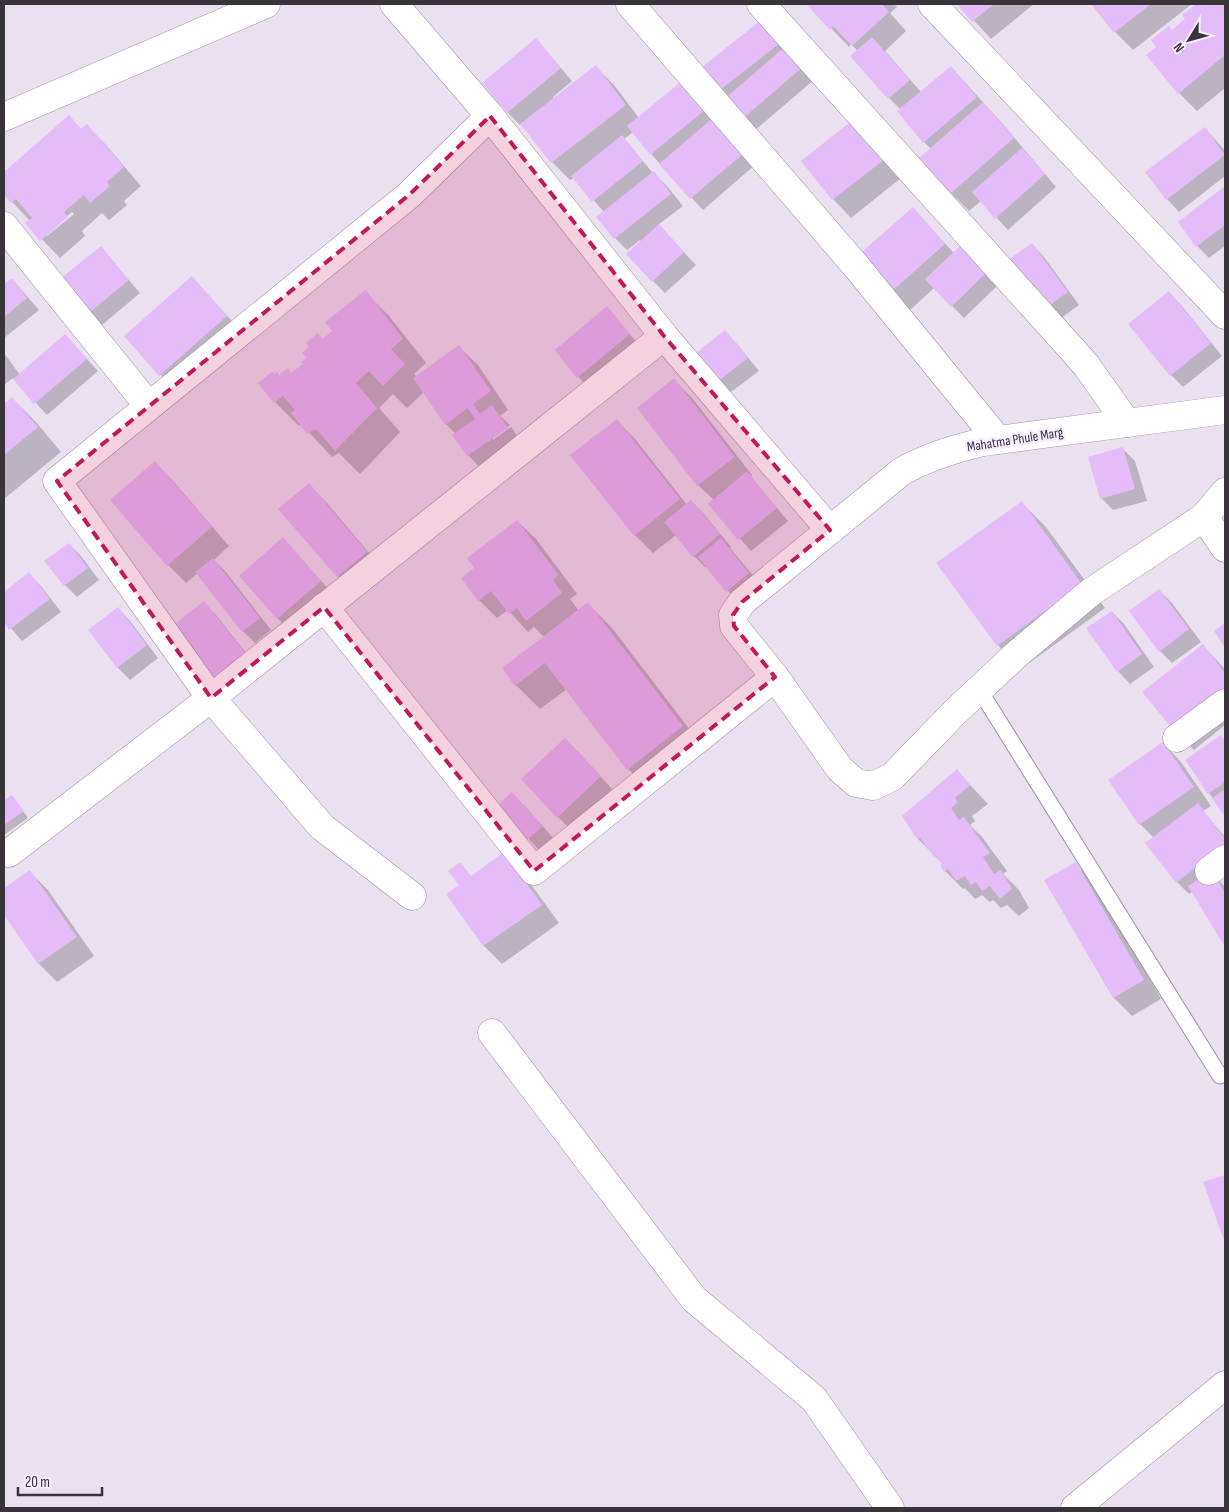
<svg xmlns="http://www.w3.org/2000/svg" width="1229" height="1512" viewBox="0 0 1229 1512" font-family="'Sofia Sans Condensed',sans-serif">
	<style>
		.shadow { fill: #0003; fill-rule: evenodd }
		.building { fill: #e4bcfa }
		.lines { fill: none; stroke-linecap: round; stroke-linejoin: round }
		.service-casing { stroke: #9d93a2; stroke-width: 17 }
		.minor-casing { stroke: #9d93a2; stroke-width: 29 }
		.service { stroke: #fff; stroke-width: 15 }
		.minor { stroke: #fff; stroke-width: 28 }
		.marked { fill: #c2185b; fill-opacity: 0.2; stroke: #c2185b; stroke-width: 4; stroke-dasharray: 10 6; stroke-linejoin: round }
		.labels { text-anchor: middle; stroke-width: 5; stroke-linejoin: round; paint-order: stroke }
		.street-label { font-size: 14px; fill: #38343a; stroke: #f8edfe }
	</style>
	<rect width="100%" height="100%" fill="#ebe0f0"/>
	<!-- shadow -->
	<g class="shadow">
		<path d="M808,4H894L897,7L890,13L906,31L885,51L921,92L951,67L1001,122L1056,187L1008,230L981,201L969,211L951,193L931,149L924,142L901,110L889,98L858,51L851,44L849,47Z"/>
		<path d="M959,4H1034L991,39Z"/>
		<path d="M1093,4H1192L1133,50L1115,32Z"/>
		<path d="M1198,4H1225V88L1197,111L1179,93L1172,31L1187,19L1184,15Z"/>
		<path d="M765,19L816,78L753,132L716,94Z"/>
		<path d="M536,39L572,81L553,97L554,99L596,67L614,85L639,118L682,83L755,165L703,210L651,154L633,132L624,139L653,173L666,185L683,206L658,225L696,265L665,293L653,281L640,240L627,250L615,238L604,212L574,178L570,180L552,162L522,124L520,125L508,113L484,83Z"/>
		<path d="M69,117L82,130L87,126L105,144L141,186L124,201L127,205L109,220L102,213L82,231L85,236L60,258L27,224L30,221L4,193V174ZM72,212L74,214L47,236V233Z"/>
		<path d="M858,118L906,174L851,218L833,199Z"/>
		<path d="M1205,128L1225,151V176L1179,212L1167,199Z"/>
		<path d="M1225,188V246L1209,258L1197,246L1179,223Z"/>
		<path d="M913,209L954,253L962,245L999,284L964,318L934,288L908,312L890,293Z"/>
		<path d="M1032,244L1044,257L1079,305L1053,324Z"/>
		<path d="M101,248L140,293L102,325L90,312Z"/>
		<path d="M192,278L245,335L178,394L126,336Z"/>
		<path d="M12,279L39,310L4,338V285Z"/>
		<path d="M365,292L389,316L426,363L414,374L417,377L459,347L478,365L508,410L500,416L510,425L493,437V440L511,427L525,447L486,474L468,455L454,435L456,434L446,424L424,392L407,408L393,394L379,408L400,432L360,474L339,453L332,457L301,424L299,426L275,402L260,383L292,374L305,364L324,340L334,331Z"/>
		<path d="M1169,293L1181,305L1222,356L1183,387L1171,375L1130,324Z"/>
		<path d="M607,308L641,347L590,389L578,377Z"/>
		<path d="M725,332L737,344L759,371L731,392L719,380Z"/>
		<path d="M65,335L98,371L47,415L13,378L4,385V353L20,375Z"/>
		<path d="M674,380L692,398L752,475L751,477L788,521L751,551L710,504L714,500L698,485L638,408Z"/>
		<path d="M12,398L36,422L61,452L4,499V406Z"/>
		<path d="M617,421L635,439L687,505L691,501L703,513L731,547L730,548L761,585L739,603L707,567L706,568L694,556L676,535L653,553L635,535Z"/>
		<path d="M1123,449L1135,461L1147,501L1113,510L1101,498Z"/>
		<path d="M155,463L173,481L229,546L214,560L225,571L271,630L255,643L243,631L198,573L186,583L168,565Z"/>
		<path d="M309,485L327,503L384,571L356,594L338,576Z"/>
		<path d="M1022,503L1046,527L1105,608L1021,669L998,645Z"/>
		<path d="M517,521L536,539L577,594L570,599L579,611L588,604L612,628L706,751L652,793L628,769L567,689L540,709L516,685L503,669L544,637L534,627L528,632L508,610L497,618L479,600L476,568Z"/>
		<path d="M283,539L332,593L290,630L277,618Z"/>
		<path d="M69,544L81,556L99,580L77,597L65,585Z"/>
		<path d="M29,574L41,586L61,612L22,641L4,620V593Z"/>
		<path d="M1159,590L1171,602L1201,642L1172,663L1160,651Z"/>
		<path d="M204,603L216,615L258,668L229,690Z"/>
		<path d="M118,608L130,621L158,658L130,680L118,668L90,630Z"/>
		<path d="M1112,612L1124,624L1154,667L1130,684L1118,671L1088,629Z"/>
		<path d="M1202,645L1225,669V725L1194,750L1176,732Z"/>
		<path d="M1221,737L1225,741V815L1209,793Z"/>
		<path d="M1163,743L1181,762L1211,806L1203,811L1225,837V866L1214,875L1225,887V945L1193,891L1189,894L1177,882L1154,838L1140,824Z"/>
		<path d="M577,751L612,789L570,829L558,817Z"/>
		<path d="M957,771L988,804L972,816L975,821L970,825L982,837L1007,871L1003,874L1019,890L1029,908L1019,916L1007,905L1001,908L993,900L990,902L982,895L975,899L965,888L963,889L945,871L943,864L918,839L903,817Z"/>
		<path d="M12,796L28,818L4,835V802Z"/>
		<path d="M524,805L554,839L540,851L498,806Z"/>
		<path d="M460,864L472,877L522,872L559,923L502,964L484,946L447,895L461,885Z"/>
		<path d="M1075,864L1094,882L1161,999L1132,1016L1114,998Z"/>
		<path d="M30,872L48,890L94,956L57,982L39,964L4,913V890Z"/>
		<path d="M1225,1176V1240L1205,1183Z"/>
	</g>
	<!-- building -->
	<g class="building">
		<path d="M806,4H882L889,12L852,46L833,26L830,30Z"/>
		<path d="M957,4H994L972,22Z"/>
		<path d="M1091,4H1151L1114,33Z"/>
		<path d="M1196,4H1225V55L1178,94L1146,55L1156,47L1151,40L1169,26L1172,30L1185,19L1182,15Z"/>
		<path d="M765,17L784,40L715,94L697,71Z"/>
		<path d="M872,37L910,80L888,99L850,56Z"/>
		<path d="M536,38L561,68L507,113L482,83Z"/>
		<path d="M787,45L805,65L740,121L722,101Z"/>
		<path d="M596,65L626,105L551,163L520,124Z"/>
		<path d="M951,66L977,97L923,143L897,111Z"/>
		<path d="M682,81L705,110L650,155L627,126Z"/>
		<path d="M983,102L1014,138L950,194L919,158Z"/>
		<path d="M69,115L81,129L87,124L124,167L107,182L110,186L90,203L84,195L64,212L68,217L40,241L25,223L32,218L16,199L11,203L4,195V172Z"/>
		<path d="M858,116L889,156L832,200L801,161Z"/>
		<path d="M714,117L744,153L690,199L659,164Z"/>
		<path d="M1205,127L1225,155L1166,200L1145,172Z"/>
		<path d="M622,135L643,161L592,202L571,176Z"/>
		<path d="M1022,148L1045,174L995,219L972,192Z"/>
		<path d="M654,171L671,194L614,239L596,217Z"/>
		<path d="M1225,186V225L1196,247L1178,222Z"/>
		<path d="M913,207L945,244L889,294L856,257Z"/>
		<path d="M659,224L684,252L652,282L626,254Z"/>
		<path d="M1032,243L1068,292L1040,312L1004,263Z"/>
		<path d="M962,244L988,271L951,307L925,279Z"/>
		<path d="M101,246L129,280L89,313L60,279Z"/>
		<path d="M192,276L227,316L159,376L124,336Z"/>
		<path d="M12,278L27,298L4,317V284Z"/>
		<path d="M366,290L403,339L391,349L405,364L383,386L369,371L356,383L377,408L335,451L316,429L307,434L291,413L295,410L283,396L274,403L258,383L272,372L274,374L277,372L279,375L288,368L291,373L303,364L301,362L307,358L302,353L309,347L306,343L318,333L323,339L332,331L325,322Z"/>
		<path d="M1169,291L1211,343L1170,376L1128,324Z"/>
		<path d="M607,306L630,334L577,378L555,350Z"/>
		<path d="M725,330L748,358L718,381L696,353Z"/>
		<path d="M65,334L87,359L34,404L13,379Z"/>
		<path d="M459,345L491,391L473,404L480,414L492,405L508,428L467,456L452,435L475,419L468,408L445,425L413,378Z"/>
		<path d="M674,378L735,457L697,486L637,408Z"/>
		<path d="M12,397L38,427L4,455V404Z"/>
		<path d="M617,419L680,499L634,536L570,455Z"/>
		<path d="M1123,447L1135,489L1100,499L1088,457Z"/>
		<path d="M155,461L212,527L167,566L110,500Z"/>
		<path d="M747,471L777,508L738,540L708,504Z"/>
		<path d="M309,483L367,552L337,577L278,509Z"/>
		<path d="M691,500L720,534L693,557L664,522Z"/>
		<path d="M1022,501L1082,584L997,646L936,563Z"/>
		<path d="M517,520L559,575L553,580L562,593L526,621L517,608L509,614L491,591L478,601L461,578L474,568L467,558Z"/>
		<path d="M283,537L321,581L277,619L239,576Z"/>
		<path d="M721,538L749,573L726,592L698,557Z"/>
		<path d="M69,543L88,568L64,586L44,561Z"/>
		<path d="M213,558L260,618L242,632L195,572Z"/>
		<path d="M29,572L50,599L9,630L4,622V592Z"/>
		<path d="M1159,589L1189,629L1159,652L1129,611Z"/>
		<path d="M204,601L247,655L216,679L174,625Z"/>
		<path d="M588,602L683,726L627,770L545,663L515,686L502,668Z"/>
		<path d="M118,607L147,645L117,668L88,630Z"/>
		<path d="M1112,611L1142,654L1117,672L1086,628Z"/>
		<path d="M1225,623V648L1214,631Z"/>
		<path d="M1203,644L1225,673V692L1175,732L1142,692Z"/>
		<path d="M1221,735L1225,741V782L1208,794L1185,760Z"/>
		<path d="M565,738L601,776L557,818L521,779Z"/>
		<path d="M1163,742L1194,787L1139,825L1108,780Z"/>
		<path d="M957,769L970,785L955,798L958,802L951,808L959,820L964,817L990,853L983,857L994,874L1001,870L1012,889L1000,899L990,886L982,891L976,882L971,885L965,876L956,881L948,869L944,872L940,865L942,864L936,855L934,857L920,838L917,839L902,816Z"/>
		<path d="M1225,789V817L1212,798Z"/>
		<path d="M512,792L543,826L527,840L497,806Z"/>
		<path d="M12,795L24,811L4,825V800Z"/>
		<path d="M1198,803L1225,839V845L1176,883L1145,843Z"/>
		<path d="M504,852L542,905L483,946L446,894L459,885L448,871L460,862L471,876Z"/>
		<path d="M1076,862L1144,980L1113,998L1044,880Z"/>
		<path d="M30,870L77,937L38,964L4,915V888Z"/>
		<path d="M1212,871L1225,893V947L1188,886Z"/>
		<path d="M1225,1175V1243L1203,1182Z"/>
	</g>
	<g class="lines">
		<defs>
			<path id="service" d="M979,689L1220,1076"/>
			<g id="minor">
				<path d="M394,4L490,116L664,336L830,530"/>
				<path d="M630,4L856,266L998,440"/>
				<path d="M761,4L1070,347L1086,365L1127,423"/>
				<path d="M932,4L1225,315"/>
				<path d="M4,117L266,4"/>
				<path d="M4,226L148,405"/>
				<path d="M1225,410L983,442C954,449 927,457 901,472L742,602L733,615L734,626L775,677L840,769L856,783L873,786L892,777L956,711L1017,654L1091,592L1204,517L1225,492"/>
				<path d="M1204,517L1225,548"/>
				<path d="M324,607L534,871L775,677"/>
				<path d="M1177,738L1225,703"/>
				<path d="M9,853L211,698L664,336"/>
				<path d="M1209,871L1225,859"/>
				<path d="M412,896L322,827L211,698L57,481L409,195L490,116"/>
				<path d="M492,1033L694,1299L814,1399L890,1508"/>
				<path d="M1075,1508L1225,1385"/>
			</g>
		</defs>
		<!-- service casing -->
		<use href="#service" class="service-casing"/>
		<!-- minor casing -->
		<use href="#minor" class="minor-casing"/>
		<!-- service -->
		<use href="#service" class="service"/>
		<!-- minor -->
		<use href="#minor" class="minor"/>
	</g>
	<!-- marked area -->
	<path class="marked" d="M490,116L664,336L830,530L742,602L733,615L734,626L775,677L534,871L324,607L211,698L57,481L409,195Z"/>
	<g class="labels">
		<!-- street labels -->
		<g class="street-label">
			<text transform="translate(1015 439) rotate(-9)" y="5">Mahatma Phule Marg</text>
		</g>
	</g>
	<!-- border -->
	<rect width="1229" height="1512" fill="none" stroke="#38343a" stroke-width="10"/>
	<!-- north arrow -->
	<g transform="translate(1189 40) rotate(233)" stroke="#f8edfe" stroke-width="4" paint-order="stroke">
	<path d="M0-4L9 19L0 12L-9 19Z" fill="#38343a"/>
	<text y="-8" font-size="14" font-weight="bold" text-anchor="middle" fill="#38343a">N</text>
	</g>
	<!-- scale -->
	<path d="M18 1487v8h84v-8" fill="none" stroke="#38343a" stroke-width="2.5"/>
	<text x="25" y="1487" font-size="15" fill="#38343a" stroke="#f8edfe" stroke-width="4" paint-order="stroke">20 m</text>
</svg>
